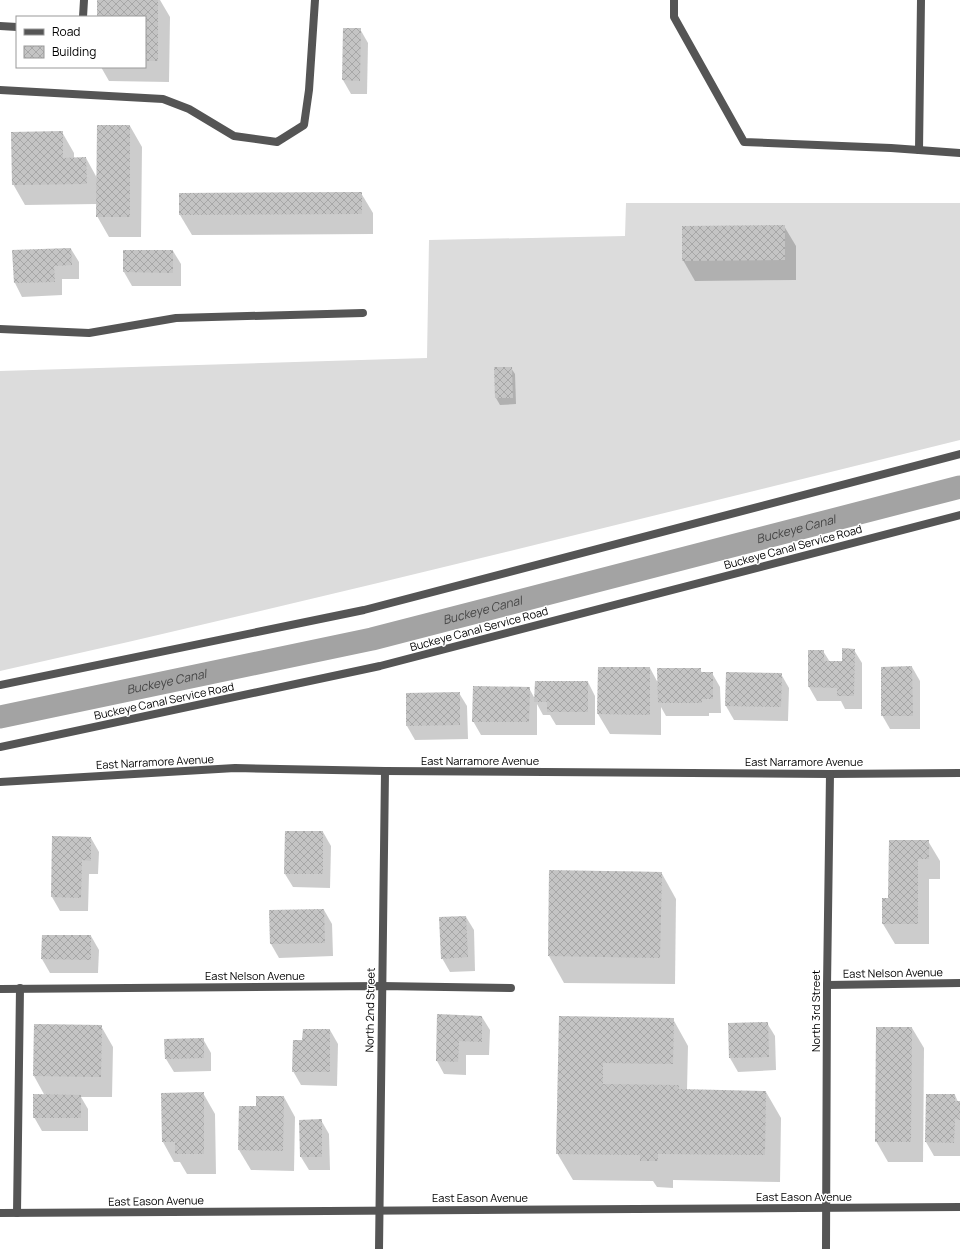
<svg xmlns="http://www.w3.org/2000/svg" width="960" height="1249" viewBox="0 0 960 1249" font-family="Manrope,sans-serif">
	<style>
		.pitch { fill: #dcdcdc }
		.shadow { fill: #0003 }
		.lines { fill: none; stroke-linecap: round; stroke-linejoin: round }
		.canal { stroke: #a3a3a3; stroke-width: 23 }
		.building { fill: url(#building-cross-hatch) }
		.service { stroke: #555; stroke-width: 8 }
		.minor { stroke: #555; stroke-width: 8 }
		.labels { text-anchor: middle; stroke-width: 3; stroke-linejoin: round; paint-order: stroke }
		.street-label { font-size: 11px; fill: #000; stroke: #fff }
		.water-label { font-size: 12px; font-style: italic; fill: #444; stroke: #fff }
	</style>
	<defs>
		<pattern id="building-cross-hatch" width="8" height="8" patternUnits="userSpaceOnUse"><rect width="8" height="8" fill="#c4c4c4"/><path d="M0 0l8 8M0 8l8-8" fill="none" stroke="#a7a7a7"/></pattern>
	</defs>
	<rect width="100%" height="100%" fill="#fff"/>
	<!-- pitch -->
	<path class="pitch" d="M626,203H960V440C640,519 321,599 0,671V371L427,358L429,240L625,236Z"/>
	<!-- shadow -->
	<g class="shadow">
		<path d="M98,0H160L170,17L169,82L109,81L101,67H145V17H98Z"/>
		<path d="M360,29L368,43L367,94H351L343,80Z"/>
		<path d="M130,126L142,147L141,237H109L97,216V204L25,205L13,184L62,132L74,153V159L86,158L97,178Z"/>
		<path d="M361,193L373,213V234L192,235L180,215Z"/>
		<path d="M784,226L796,246V280L695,281L683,260Z"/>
		<path d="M71,249L79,262V279H62V295L22,297L15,283L13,251Z"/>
		<path d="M124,251H173L181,264V286H132L124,272Z"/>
		<path d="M495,368H511L515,374L516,404L500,405L496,398Z"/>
		<path d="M854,650L862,663V709H845L841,701H817L809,687V651H823L830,662H843Z"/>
		<path d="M912,667L920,681V729H890L882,715Z"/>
		<path d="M599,668H650L658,683L700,669L702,673H712L720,687L721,713H709V716H666L661,707V735L610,734L598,714Z"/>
		<path d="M781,674L789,688L788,721L734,720L726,706Z"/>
		<path d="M588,682L595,696V725H556L550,715H543L537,704V735H481L473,721L529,688L535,699Z"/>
		<path d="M459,693L467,706L468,739L415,740L407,726V694Z"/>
		<path d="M323,832L331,846L330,888L293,887L285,874Z"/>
		<path d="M91,838L99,852L98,874H89L88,911H60L52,897Z"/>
		<path d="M928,841L940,861V879H929V944H895L883,924V899H889Z"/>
		<path d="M550,871L661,872L676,899L675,984L564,983L549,956Z"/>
		<path d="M324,910L332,924L333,956L279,958L271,944Z"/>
		<path d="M466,917L474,930L475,971L450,972L442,958Z"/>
		<path d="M43,936H91L99,950L98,973H50L42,959Z"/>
		<path d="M482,1017L490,1030L489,1055H466V1075L444,1074L437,1061Z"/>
		<path d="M560,1017L673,1019L688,1046L687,1090L766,1092L781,1118L780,1182L673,1180V1188L657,1187L653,1181L573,1180L557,1153Z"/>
		<path d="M767,1023L775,1036L776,1070L738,1072L730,1058L729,1024Z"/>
		<path d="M101,1026L113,1047L112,1097H81L88,1109V1131H42L34,1117L45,1096L34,1076Z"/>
		<path d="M912,1028L924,1048L923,1162H888L876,1141Z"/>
		<path d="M330,1030L338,1044L337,1086L301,1085L293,1071L303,1042Z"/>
		<path d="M203,1039L211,1053V1071L174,1072L166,1059Z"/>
		<path d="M203,1093L215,1114L216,1174H187L180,1162H174L163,1142Z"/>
		<path d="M955,1095L958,1102H960V1156H934L926,1142Z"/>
		<path d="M284,1097L295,1117L294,1171L251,1170L239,1150L257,1107Z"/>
		<path d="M321,1120L329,1134L330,1170H309L301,1157Z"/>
	</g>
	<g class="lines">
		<!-- canal -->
		<path class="canal" id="s1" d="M0,717L372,639L960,487"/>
	</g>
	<!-- building -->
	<g class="building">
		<path d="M97,0H158V61H145V17H97Z"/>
		<path d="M343,28H361L360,81L342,80Z"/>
		<path d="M97,125H130V217H96Z"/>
		<path d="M63,131V158L86,157L87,184L12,185L11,132Z"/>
		<path d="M362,192V214L179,215V193Z"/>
		<path d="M785,225V260L682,261V226Z"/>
		<path d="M71,248L72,265L54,266L55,282L14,283L12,250Z"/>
		<path d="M123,250H173V273L123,272Z"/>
		<path d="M494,367H512L513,398H495Z"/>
		<path d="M842,648L855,649L854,696H837V688L808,687V650H824V661H842Z"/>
		<path d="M912,666L913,716H881V667Z"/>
		<path d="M598,667H650V715L597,714Z"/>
		<path d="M657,668H701V672H713V699H702V703H658Z"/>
		<path d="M726,672L782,673L781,707L725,706Z"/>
		<path d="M535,681H588V712H547V702H534Z"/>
		<path d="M473,686L530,687L529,722H472Z"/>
		<path d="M460,692V725L406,726V693Z"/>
		<path d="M285,831H323V874H284Z"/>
		<path d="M52,836L91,837V861L82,860L81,898L51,897Z"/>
		<path d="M889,840H929V859H918V924H882V898H888Z"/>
		<path d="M549,870L662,872L660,958L548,956Z"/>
		<path d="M324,909L325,943L270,944L269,910Z"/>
		<path d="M466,916L468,957L441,959L439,917Z"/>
		<path d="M42,935H91V960L41,959Z"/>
		<path d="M437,1014L482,1016V1042L459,1041L458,1062L436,1061Z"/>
		<path d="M559,1016L674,1018L673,1064L603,1063V1084L679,1085V1089L766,1091L765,1155L658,1154V1161H640V1155L556,1154Z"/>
		<path d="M768,1022L769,1057L729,1058L728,1023Z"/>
		<path d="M34,1024L102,1025L101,1077L33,1076Z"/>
		<path d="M876,1027H912L911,1142H875Z"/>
		<path d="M303,1029H330V1072H292L293,1040H302Z"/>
		<path d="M204,1038V1058L165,1059L164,1039Z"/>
		<path d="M204,1092V1154H175V1142H162L161,1093Z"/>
		<path d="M33,1094L81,1095V1118H33Z"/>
		<path d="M926,1094H955V1101H960V1120L955,1119L954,1143L925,1142Z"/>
		<path d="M256,1096H284L283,1151L238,1150L239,1106H256Z"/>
		<path d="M322,1119V1157H300L299,1120Z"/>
	</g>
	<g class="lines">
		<!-- service -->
		<g class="service">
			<path d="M674,0V17L744,142L891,148L960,153"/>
			<path d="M83,17L84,0"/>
			<path d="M0,26L17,27"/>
			<path d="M0,90L163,99L189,109L234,136L277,142L304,125L309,90L315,0"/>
			<path d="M919,150L921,0"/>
			<path d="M0,329L89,333L176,318L363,313"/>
			<path d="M0,685L364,610L960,454"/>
			<path d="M0,747L380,666L960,515"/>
			<path d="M17,1213L20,988"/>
		</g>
		<!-- minor -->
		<g class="minor">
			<path d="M0,782L235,768L385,771L830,774L960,773"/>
			<path d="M827,985L960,983"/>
			<path d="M0,989L381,986L511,988"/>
			<path d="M0,1213L960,1207"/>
			<path d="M379,1249L385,771"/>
			<path d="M826,1249L827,985L830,774"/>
		</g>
	</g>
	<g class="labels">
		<!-- street labels -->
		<g class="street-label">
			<text transform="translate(793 547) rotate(-15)" y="4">Buckeye Canal Service Road</text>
			<text transform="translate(479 629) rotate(-15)" y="4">Buckeye Canal Service Road</text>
			<text transform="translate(164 701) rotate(-12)" y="4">Buckeye Canal Service Road</text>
			<text x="480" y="765">East Narramore Avenue</text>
			<text transform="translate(155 762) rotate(-3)" y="4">East Narramore Avenue</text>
			<text x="804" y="766">East Narramore Avenue</text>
			<text transform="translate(893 973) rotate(-1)" y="4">East Nelson Avenue</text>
			<text x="255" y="980">East Nelson Avenue</text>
			<text transform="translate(370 1010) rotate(-89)" y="4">North 2nd Street</text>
			<text transform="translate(816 1011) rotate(-90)" y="4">North 3rd Street</text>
			<text x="804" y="1201">East Eason Avenue</text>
			<text x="480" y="1202">East Eason Avenue</text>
			<text transform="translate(156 1201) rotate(-1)" y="4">East Eason Avenue</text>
		</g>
		<!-- water labels -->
		<g class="water-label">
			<text dy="4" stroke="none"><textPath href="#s1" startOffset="818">Buckeye Canal</textPath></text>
			<text dy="4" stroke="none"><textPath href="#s1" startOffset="494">Buckeye Canal</textPath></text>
			<text dy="4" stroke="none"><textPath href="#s1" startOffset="170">Buckeye Canal</textPath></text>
		</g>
	</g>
	<!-- legend -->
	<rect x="16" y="16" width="130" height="52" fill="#ffffff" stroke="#999999"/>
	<rect x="24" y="29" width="20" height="6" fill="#555555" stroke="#999999"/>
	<text x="52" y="36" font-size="12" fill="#000000">Road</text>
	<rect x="24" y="46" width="20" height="12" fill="url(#building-cross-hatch)" stroke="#999999"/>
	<text x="52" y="56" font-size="12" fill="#000000">Building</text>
</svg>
